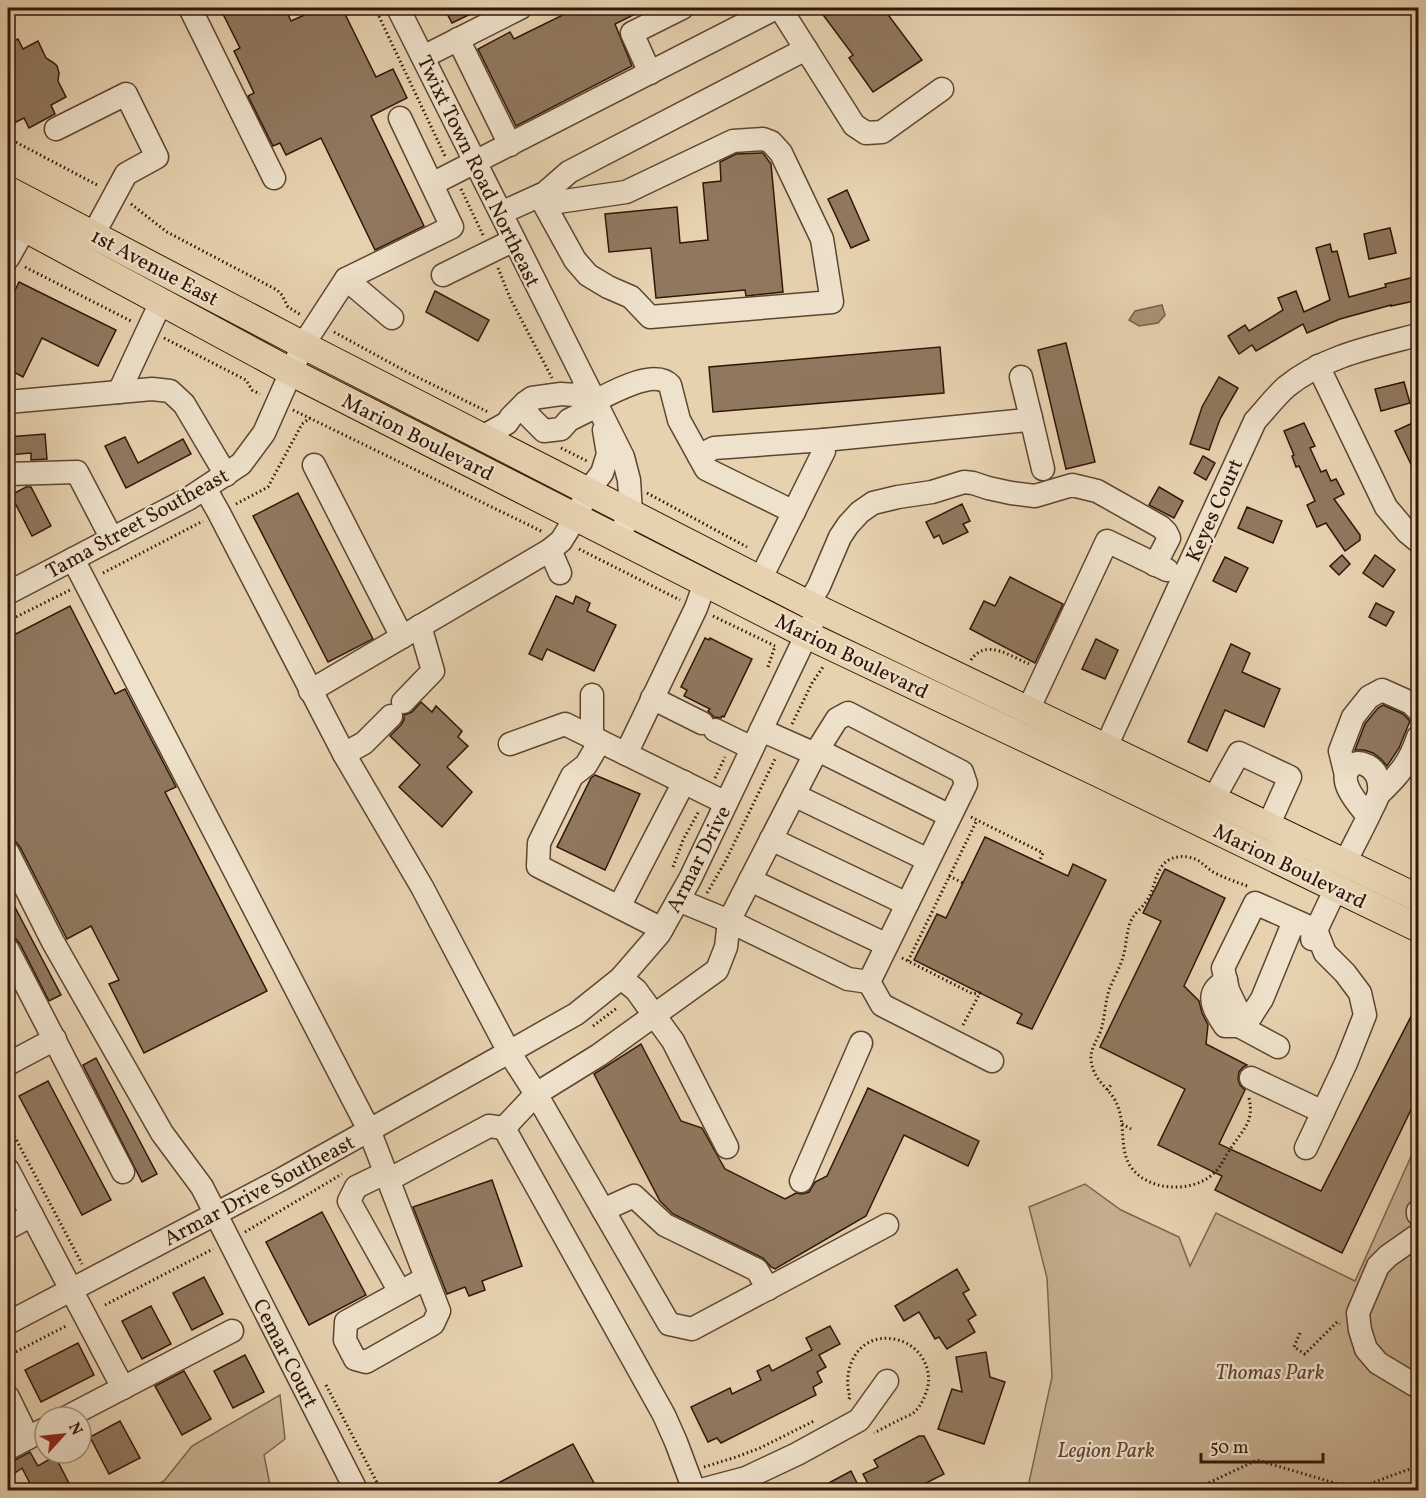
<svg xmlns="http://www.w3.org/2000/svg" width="1426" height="1498" viewBox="0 0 1426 1498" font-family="Vollkorn,serif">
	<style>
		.green { fill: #c8b293; stroke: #7c644d; stroke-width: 1.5 }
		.water { fill: #a99277; stroke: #79604a; stroke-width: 1.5 }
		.building { fill: #90785f; stroke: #311607; stroke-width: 1.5 }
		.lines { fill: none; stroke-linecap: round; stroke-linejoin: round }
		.minor-casing { stroke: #5e4531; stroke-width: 25 }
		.major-casing { stroke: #311607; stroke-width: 29 }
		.path { stroke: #311607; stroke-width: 3; stroke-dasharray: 1.5 3; stroke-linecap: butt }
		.minor { stroke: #efe2cc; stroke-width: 22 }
		.major { stroke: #e7d2b0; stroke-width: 27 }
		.labels { text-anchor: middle; stroke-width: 4.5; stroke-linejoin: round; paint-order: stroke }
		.street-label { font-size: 21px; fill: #311607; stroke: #efe2cc }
		.park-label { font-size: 21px; font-style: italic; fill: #5e4531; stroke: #efe2cc }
	</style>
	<rect width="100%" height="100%" fill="#e7d2b0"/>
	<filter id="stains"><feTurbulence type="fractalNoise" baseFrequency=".00333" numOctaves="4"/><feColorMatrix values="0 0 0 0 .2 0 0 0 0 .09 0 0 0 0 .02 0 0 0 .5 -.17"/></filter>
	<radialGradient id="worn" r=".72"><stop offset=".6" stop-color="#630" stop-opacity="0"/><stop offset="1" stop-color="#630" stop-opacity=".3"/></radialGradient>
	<!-- green -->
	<g class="green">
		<path d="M1418,1141V1490H1025L1028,1487L1052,1377L1047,1278L1029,1207L1085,1184L1121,1210L1179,1237L1190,1266L1216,1213L1355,1281Z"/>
		<path d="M280,1395L285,1439L264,1455L271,1490H145L164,1481L192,1446Z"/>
	</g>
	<!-- water -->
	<path class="water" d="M1162,305L1165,315L1158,323L1139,326L1129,320L1135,311Z"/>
	<!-- building -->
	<g class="building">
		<path d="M220,8H285L291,21L320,8H342L376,77L393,69L407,98L371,116L424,226L375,250L321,138L286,155L280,143L273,146L248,96L254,93L234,51L240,48Z"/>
		<path d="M444,8H483L452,23Z"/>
		<path d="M577,8H647L615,24L632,66L516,126L478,49L510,32L514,39Z"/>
		<path d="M818,8H883L922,60L873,92L849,58L853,55Z"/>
		<path d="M18,39L23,49L38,41L46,58L54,63L57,66L59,73L58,81L66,97L51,105L55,114L29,128L24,118L8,126V44Z"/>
		<path d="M761,153H763L771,164L783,292L746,296L745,290L656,298L651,248L609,252L605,214L677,207L680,243L708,240L703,183L721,181L720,162L736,154Z"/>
		<path d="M847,190L869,240L851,248L828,199Z"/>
		<path d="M1390,228L1396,253L1369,259L1364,234Z"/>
		<path d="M1330,244L1332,252L1337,251L1349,297L1386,287L1385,284L1419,276V300L1391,306V305L1340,319L1307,333L1303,324L1256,351L1252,345L1239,354L1228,336L1245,325L1249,331L1283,310L1278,298L1296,291L1304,312L1330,300L1316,248Z"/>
		<path d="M19,282L116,330L98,366L42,338L23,377L8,369V305Z"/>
		<path d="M435,291L489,320L478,341L426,312Z"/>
		<path d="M1066,343L1095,462L1066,469L1038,350Z"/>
		<path d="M940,347L944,393L713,412L709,367Z"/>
		<path d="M1219,377L1238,388L1220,419L1209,450L1190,444L1202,407Z"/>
		<path d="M1404,382L1410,403L1381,411L1375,389Z"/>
		<path d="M1419,420V481L1395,431Z"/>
		<path d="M1304,423L1315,446L1310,448L1321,472L1326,470L1331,481L1336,479L1344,494L1334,499L1360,535V540L1345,551L1326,523L1317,527L1307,505L1315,501L1299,466L1296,467L1292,456L1294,455L1284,431Z"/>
		<path d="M45,434L47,459L31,460V453L8,455V437Z"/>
		<path d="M125,437L138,463L183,439L191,454L126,488L105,446Z"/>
		<path d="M1203,456L1215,463L1206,480L1194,473Z"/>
		<path d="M26,487H31L51,526L32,536L11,495Z"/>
		<path d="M1159,487L1183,501L1174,518L1149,505Z"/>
		<path d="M298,493L373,639L328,662L253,516Z"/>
		<path d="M962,504L970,521L963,524L968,532L943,544L939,535L934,538L926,522Z"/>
		<path d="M1247,507L1282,521L1273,543L1238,528Z"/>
		<path d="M1342,555L1350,564L1339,575L1330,566Z"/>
		<path d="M1375,555L1395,570L1383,587L1363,573Z"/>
		<path d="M1225,557L1248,568L1236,592L1213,581Z"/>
		<path d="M1010,577L1063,604L1035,663L970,629L984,601L995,606Z"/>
		<path d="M556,596L573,604L576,596L590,603L587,611L616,625L594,671L547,649L542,660L529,654Z"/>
		<path d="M1376,603L1394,612L1386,626L1369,617Z"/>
		<path d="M70,606L115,694L125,689L176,787L165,792L267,991L144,1053L109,984L119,980L91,926L67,939L20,847L16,842L12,840L8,832V638Z"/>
		<path d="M705,638L709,640L710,638L752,659L724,717L722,716L721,718L714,717L708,711L710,709L684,696L687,690L681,687Z"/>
		<path d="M1096,639L1118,650L1105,679L1082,669Z"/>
		<path d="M1231,644L1250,653L1242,672L1280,689L1264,727L1225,710L1207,751L1188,742Z"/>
		<path d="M421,702L432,712L436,706L462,731L458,737L468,746L447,767L472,792L442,827L399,787L420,765L390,736L401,725L404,720V715L412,712Z"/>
		<path d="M1383,705L1403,714L1410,721L1399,748L1387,766L1381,759L1373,753L1364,750H1355L1365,724L1378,708Z"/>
		<path d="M595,775L640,794L605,870L557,847L591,778Z"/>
		<path d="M985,837L1068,876L1073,864L1106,880L1032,1029L1017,1023L1022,1014L914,960L937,914L946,918Z"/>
		<path d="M1165,869L1225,898L1184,986L1199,1001L1202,1013L1208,1025L1206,1044L1247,1065L1243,1067L1239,1072L1238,1079L1240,1085L1245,1090L1219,1144L1321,1191L1419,1001V1093L1342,1253L1215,1190L1222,1176L1158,1145L1185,1089L1100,1047L1161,921L1143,913Z"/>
		<path d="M8,894L61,995L49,1001L20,944L16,939L11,937L8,930Z"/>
		<path d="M641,1044L681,1121L702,1128L725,1169L785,1199L796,1193L802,1194L809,1192L815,1182L827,1176L868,1088L979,1141L968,1166L904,1135L866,1216L775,1269L771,1267L763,1258L673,1214L660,1201L594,1074Z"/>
		<path d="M96,1058L157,1174L142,1182L83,1065Z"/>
		<path d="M48,1081L111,1200L82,1215L19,1096Z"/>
		<path d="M492,1180L522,1266L482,1281L485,1290L469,1296L465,1287L447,1294L413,1207Z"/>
		<path d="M322,1212L366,1295L309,1325L266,1242Z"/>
		<path d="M957,1269L969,1290L963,1293L976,1315L968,1320L975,1332L947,1349L939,1337L935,1339L919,1312L904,1321L895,1306Z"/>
		<path d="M204,1277L223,1314L192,1330L173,1293Z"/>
		<path d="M151,1306L171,1344L142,1359L122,1321Z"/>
		<path d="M830,1326L840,1344L819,1355L826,1367L817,1372L822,1382L813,1387L816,1395L721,1443L717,1438L708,1442L691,1407L730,1388L732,1394L761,1380L757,1371L769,1365L772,1371L812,1350L806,1338Z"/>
		<path d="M78,1343L94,1375L41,1402L25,1370Z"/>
		<path d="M986,1352L990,1377L1005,1382L984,1444L938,1429L952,1389L962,1392L956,1357Z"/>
		<path d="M245,1355L264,1392L233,1408L214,1371Z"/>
		<path d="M184,1371L211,1419L182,1435L155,1386Z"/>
		<path d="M120,1421L140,1458L109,1474L90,1437Z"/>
		<path d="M919,1436H924L944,1474L922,1485L925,1491H872L863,1474L878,1467L874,1460Z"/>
		<path d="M573,1444L595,1485L584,1491H483Z"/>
		<path d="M30,1452L38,1466L55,1456L73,1491H34L22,1468L15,1473L8,1461L15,1460Z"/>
		<path d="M851,1471L861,1491H814Z"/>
	</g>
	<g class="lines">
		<defs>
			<g id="minor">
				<path d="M190,8L274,178"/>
				<path d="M398,8L623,457L629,480L631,513L624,526"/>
				<path d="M780,8L854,125L866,133L882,132L942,89"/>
				<path d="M458,39L510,145"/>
				<path d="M423,57L520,8"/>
				<path d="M650,73L632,33L682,8"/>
				<path d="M56,129L126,94L157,157L126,174L93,235"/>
				<path d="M432,184L776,8"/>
				<path d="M539,196L544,204L575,260L588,275L608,287L631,297L650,317L832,302L822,239L781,153L771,142L763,139L733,141L626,192L544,204"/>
				<path d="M501,213L545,193L569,172L806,49"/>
				<path d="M8,258L25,228"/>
				<path d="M443,275L514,240"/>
				<path d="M346,279L392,318"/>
				<path d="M1318,366L1386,507L1407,532L1418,541"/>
				<path d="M588,388L575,395L561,394L532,398L525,403L529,416L544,431L561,429L569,420L597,406"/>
				<path d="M119,392L161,302"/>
				<path d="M595,401C611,393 655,368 670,385L679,420L706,469L794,512"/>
				<path d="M8,402L152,389L170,391L184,404L226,475"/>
				<path d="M1031,418L1043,469"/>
				<path d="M482,437L507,423L511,417L525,403"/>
				<path d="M699,456L714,448L824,440"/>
				<path d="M314,465L402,637"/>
				<path d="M8,474L77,472L112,539"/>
				<path d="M205,488L219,513L344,754L422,887L509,1052L536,1094L669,1324L692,1329L887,1225"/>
				<path d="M550,550L560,573"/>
				<path d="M73,559L369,1130L439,1311L433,1324L366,1362L355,1359L345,1340L346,1322L426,1278"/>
				<path d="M760,580L824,451V440L1027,420L1031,418L1021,377"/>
				<path d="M8,593L188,499L241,464L264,433L303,345L346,279L452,227L400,118"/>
				<path d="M808,605L819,586L840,537L848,525L860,512L873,503L898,497L932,492L964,482L973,483L988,488L1011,493L1035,496L1072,485L1097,491L1161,527L1166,532L1169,538L1155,565"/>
				<path d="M310,691L550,550L561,541L576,517L588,491L602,473L608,454L604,430"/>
				<path d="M652,698L702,723"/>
				<path d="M403,702L433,671L420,626"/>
				<path d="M1028,710L1107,541L1167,570"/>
				<path d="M715,730L752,748"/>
				<path d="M592,738V695"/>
				<path d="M600,741L586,765L572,776L539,843L538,866L662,929"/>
				<path d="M510,744L565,724L726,803"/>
				<path d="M818,750L950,816"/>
				<path d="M344,754L364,743L391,716"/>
				<path d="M626,754L696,608L705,583"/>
				<path d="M1099,762L1255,421C1265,410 1275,397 1286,387C1324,356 1372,347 1418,335"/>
				<path d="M1346,775L1340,751L1353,717L1369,697L1382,690L1411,703L1418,710"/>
				<path d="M1379,794C1398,776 1410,762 1418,737"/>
				<path d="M794,795L928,860"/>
				<path d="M1213,800L1239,753L1290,777L1268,826"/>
				<path d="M771,839L907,904"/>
				<path d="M8,853L53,942L162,1133L202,1187L356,1490"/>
				<path d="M1345,863C1353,846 1362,830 1370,813C1373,806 1378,799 1379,792C1380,780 1377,770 1366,765C1362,763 1357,762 1353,765C1333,778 1359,805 1368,816"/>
				<path d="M750,880L887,945"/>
				<path d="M678,900L729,921L815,754L761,730"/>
				<path d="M619,907L684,782"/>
				<path d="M1294,921L1262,999L1251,1016L1238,1011L1228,990L1223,968L1255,903L1316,930L1325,953L1345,973L1360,993L1365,1015L1346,1063L1306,1148"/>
				<path d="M1312,939L1336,888"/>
				<path d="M8,950L123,1172"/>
				<path d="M621,978L636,990L673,1041L727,1147"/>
				<path d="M1226,980C1223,983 1217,986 1215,990C1207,1001 1219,1017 1225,1026H1239L1251,1016"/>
				<path d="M869,982L882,1005L992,1061"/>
				<path d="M1239,1026L1278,1047"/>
				<path d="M8,1064L55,1039"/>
				<path d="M1251,1078L1323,1112"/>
				<path d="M504,1128L664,1415L676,1442L694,1490"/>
				<path d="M8,1170L123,1388"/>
				<path d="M385,1173L356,1187L349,1201L400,1292"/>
				<path d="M388,1180L489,1126L504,1128L536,1094L599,1055L717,970L726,947L729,921L848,979L869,982L966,784L962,772L848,713L837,719L815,754"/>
				<path d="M801,1181L861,1043"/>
				<path d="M603,1210L634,1196L665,1225L757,1270L768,1289"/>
				<path d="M1418,1211V1214"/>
				<path d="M8,1228L32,1215"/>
				<path d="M1418,1235L1388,1256L1378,1266L1358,1313L1360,1330L1366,1349L1378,1363L1418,1387"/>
				<path d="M8,1323L282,1179L509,1052L576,1014L621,978L659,934L690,879L814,619"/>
				<path d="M8,1397L28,1438"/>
				<path d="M67,1417L232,1331"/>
				<path d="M9,1448L45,1429"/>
				<path d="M701,1490L746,1478L797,1454L859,1420L887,1381"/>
			</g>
			<g id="major">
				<path d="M8,190L303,345L806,603L1418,898"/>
				<path d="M8,219L291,372L807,635L1094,771L1418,928"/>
			</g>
		</defs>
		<!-- minor casing -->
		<use href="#minor" class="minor-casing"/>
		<!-- major casing -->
		<use href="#major" class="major-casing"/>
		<!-- path -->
		<g class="path">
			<path d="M375,8L445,156"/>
			<path d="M8,138L99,186"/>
			<path d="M461,189L483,235"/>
			<path d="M131,204L167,232L277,290L282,295L288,307L301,315"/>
			<path d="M25,267L131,321"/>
			<path d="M498,268L510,298L552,378"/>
			<path d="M334,332L407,372L488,412"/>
			<path d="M164,338L246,380L252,390L260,394"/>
			<path d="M293,410L543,532"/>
			<path d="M561,448L587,461"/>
			<path d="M647,493L747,547"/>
			<path d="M236,504L268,487L302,424L310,418"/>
			<path d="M579,549L680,600"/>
			<path d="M103,573L203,521"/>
			<path d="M713,616L775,646"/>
			<path d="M8,621L70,590"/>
			<path d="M971,660C986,638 1010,656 1029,664"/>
			<path d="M768,667L775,646"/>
			<path d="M792,724L812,683L823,667"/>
			<path d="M715,778L725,757"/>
			<path d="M971,817L1043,853L1039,862"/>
			<path d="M673,867L683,840L699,811"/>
			<path d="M949,876L963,883"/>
			<path d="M1247,886C1237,882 1227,879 1217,874C1210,871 1205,865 1199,861C1187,854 1170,855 1162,866C1154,877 1154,892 1145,903C1142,908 1136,912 1133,917C1126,928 1127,944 1123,957C1120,968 1113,979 1109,990C1105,1003 1105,1017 1101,1030C1097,1041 1090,1049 1091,1060C1094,1084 1112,1088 1118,1107C1125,1125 1120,1147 1129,1164C1145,1192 1193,1194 1214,1173C1221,1167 1224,1158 1229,1151C1241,1131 1255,1123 1249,1098"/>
			<path d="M707,893L725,862L776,757"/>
			<path d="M902,958L973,994L980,993L963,1025"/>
			<path d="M908,961L977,820"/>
			<path d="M593,1026L617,1008"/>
			<path d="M1107,1090L1111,1085"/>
			<path d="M8,1124L82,1264"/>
			<path d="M1122,1124L1131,1129"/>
			<path d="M245,1232L342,1174"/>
			<path d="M105,1305L213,1249"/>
			<path d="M1300,1333L1294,1347L1305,1354L1337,1322L1340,1324"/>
			<path d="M8,1356L68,1325"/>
			<path d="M326,1385L381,1490"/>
			<path d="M849,1399L850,1397C841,1368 859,1333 893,1339C916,1342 932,1364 928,1386C925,1397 921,1407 912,1414C908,1416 903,1418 899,1420C891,1424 882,1429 874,1433"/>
			<path d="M704,1467L736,1457L760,1448L814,1421"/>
			<path d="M1198,1490L1200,1487L1257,1460L1355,1489L1418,1466"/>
		</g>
		<!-- minor -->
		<use href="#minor" class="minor"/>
		<!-- major -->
		<use href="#major" class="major"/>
	</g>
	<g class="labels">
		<!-- street labels -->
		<g class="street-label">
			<text transform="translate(479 171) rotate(64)" y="7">Twixt Town Road Northeast</text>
			<text transform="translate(155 267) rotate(28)" y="7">1st Avenue East</text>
			<text transform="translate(418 437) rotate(27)" y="7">Marion Boulevard</text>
			<text transform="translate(1214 510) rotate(-66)" y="7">Keyes Court</text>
			<text transform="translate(137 523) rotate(-29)" y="7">Tama Street Southeast</text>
			<text transform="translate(852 656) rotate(26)" y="7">Marion Boulevard</text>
			<text transform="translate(698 859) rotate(-63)" y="7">Armar Drive</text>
			<text transform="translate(1290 866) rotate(26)" y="7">Marion Boulevard</text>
			<text transform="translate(259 1190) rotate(-28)" y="7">Armar Drive Southeast</text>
			<text transform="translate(286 1353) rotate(63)" y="7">Cemar Court</text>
		</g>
		<!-- park labels -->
		<g class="park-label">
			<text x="1270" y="1379">Thomas Park</text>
			<text x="1106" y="1457">Legion Park</text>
		</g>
	</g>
	<!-- margin -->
	<rect width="1426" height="1498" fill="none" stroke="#e7d2b0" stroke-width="30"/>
	<rect x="9" y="9" width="1408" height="1480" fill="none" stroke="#311607" stroke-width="3"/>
	<rect x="15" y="15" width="1396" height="1468" fill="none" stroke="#311607" stroke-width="1.5"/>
	<!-- north arrow -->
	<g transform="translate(63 1435) rotate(63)"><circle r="28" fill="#efe2cc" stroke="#a3907d" stroke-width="1.5"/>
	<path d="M0-4.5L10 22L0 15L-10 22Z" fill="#8f2418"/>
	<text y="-9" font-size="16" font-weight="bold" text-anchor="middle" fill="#311607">N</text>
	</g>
	<!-- scale -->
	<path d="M1201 1453v9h122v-9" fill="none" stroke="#311607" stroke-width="3"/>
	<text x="1210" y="1453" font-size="18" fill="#311607" stroke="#efe2cc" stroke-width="4.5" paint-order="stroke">50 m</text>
	<rect width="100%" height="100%" filter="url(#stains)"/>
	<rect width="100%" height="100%" fill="url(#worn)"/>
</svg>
